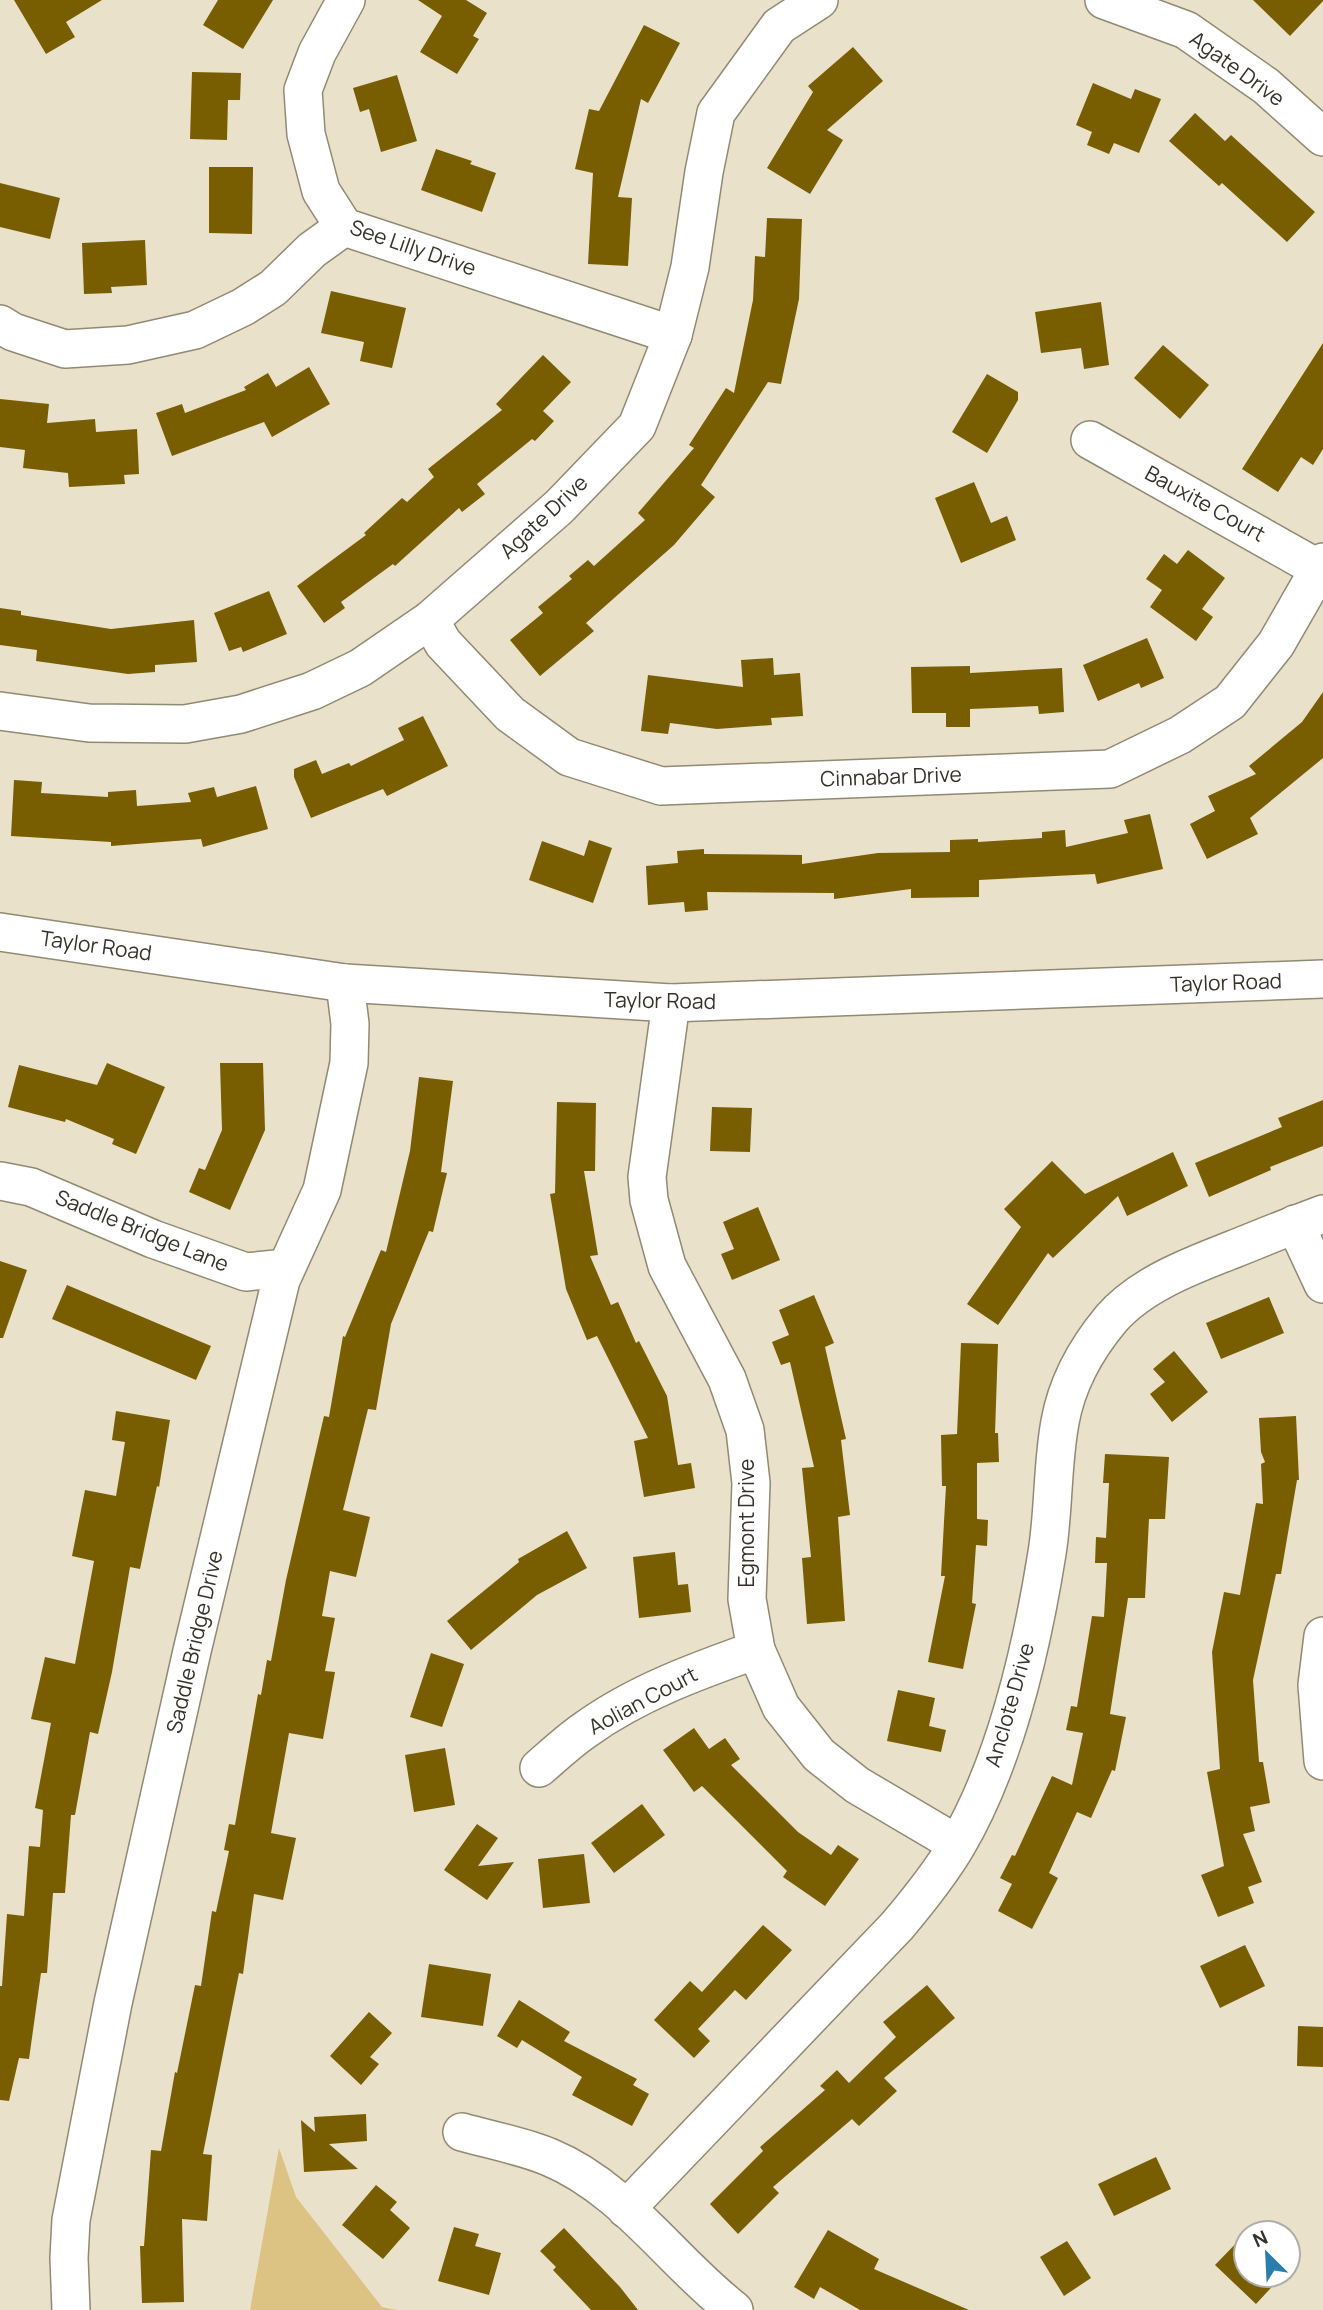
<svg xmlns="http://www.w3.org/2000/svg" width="1323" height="2310" viewBox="0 0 1323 2310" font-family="Manrope,sans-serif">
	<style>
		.green { fill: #dcc383 }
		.building { fill: #785e00 }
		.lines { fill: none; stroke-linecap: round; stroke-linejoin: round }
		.minor-casing { stroke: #918974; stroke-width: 40 }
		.minor { stroke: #fff; stroke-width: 37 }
		.labels { text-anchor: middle; stroke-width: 7; stroke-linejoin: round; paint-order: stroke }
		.street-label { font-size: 21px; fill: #363229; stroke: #fff }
	</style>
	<rect width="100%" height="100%" fill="#eae1ca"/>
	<!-- green -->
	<path class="green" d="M279,2148L296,2197L382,2307L397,2310H250Z"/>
	<!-- building -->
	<g class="building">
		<path d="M14,0H102L66,22L75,37L46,54Z"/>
		<path d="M218,0H273L243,49L203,25Z"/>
		<path d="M418,0H466L487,13L473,36L479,39L457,74L420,52L442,16Z"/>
		<path d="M1253,0H1323V1L1290,36Z"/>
		<path d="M644,25L680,43L648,103L641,99L618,197L632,198L628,266L588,264L593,173L575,169L589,109L599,111Z"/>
		<path d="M853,47L883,81L827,130L843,140L810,194L767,168L813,92L808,86Z"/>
		<path d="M192,72L241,73L240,100H228L227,140L190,139Z"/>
		<path d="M397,75L417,141L381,152L369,109L360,112L353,88Z"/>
		<path d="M1093,83L1131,99L1135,89L1161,99L1139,153L1114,143L1109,154L1087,145L1092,132L1076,125Z"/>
		<path d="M1195,113L1225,141L1231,135L1315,212L1287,242L1222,183L1219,186L1169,141Z"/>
		<path d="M436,149L472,161L470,164L496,173L482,212L421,190Z"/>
		<path d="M209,167H253L252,234L209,233Z"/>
		<path d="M0,183L60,198L50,239L0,227Z"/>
		<path d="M767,218L802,219L799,299L781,384L768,382L701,485L715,497L674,545L586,623L594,631L540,676L510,640L543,613L538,607L572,579L569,576L588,560L594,566L645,520L638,513L694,448L689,445L726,388L734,393L753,300L755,256L765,257Z"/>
		<path d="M145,240L147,285L111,287L112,293L84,294L82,243Z"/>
		<path d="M331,291L406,308L392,368L360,361L364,342L321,333Z"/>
		<path d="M1101,302L1109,365L1084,369L1081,348L1041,353L1035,312Z"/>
		<path d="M1323,343V449L1313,465L1301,457L1278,492L1242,469Z"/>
		<path d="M1163,345L1209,385L1180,419L1134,378Z"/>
		<path d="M543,355L571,382L543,411L554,421L535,441L532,439L477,484L485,494L462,512L459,508L395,566L393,564L341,602L345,608L324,623L297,586L366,535L364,533L402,498L407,502L434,477L428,469L502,410L496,404Z"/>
		<path d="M309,367L330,404L272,437L264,422L172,456L156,413L182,404L185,413L246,390L244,387L268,373L276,387Z"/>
		<path d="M987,374L1018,392V400L987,453L952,432Z"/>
		<path d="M0,399L49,404L47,423L95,419L96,432L137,429L139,474L124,475L125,484L69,487L68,473L23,468L25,450L0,447Z"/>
		<path d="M974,482L991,523L1007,516L1016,540L961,563L935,498Z"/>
		<path d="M1188,550L1225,578L1202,609L1213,617L1196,641L1150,607L1162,590L1146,579L1164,554L1177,564Z"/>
		<path d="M269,591L287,634L243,652L241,647L229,651L214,613Z"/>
		<path d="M0,608L21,611V615L111,629L194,620L197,662L155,665V672L128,674L36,661L37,650L0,645Z"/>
		<path d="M1147,638L1164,678L1141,688L1139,683L1098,701L1083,665Z"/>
		<path d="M773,658L774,675L800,673L803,716L771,718L772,725L717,729L670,723L668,734L641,731L648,675L743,687L741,660Z"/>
		<path d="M970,666V673L1062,668L1064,712L1039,714L1038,706L970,709V727H946V713H912L911,667Z"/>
		<path d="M1323,692V758L1250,818L1258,834L1207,859L1190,824L1215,811L1208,796L1256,774L1249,766L1302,722Z"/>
		<path d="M423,716L448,766L387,796L383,789L311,818L294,777V769L316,760L322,774L349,763L351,766L404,740L398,728Z"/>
		<path d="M14,780L42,782L41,793L108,797V792L136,790L137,806L191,802L188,793L214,787L217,797L256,786L268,829L203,847L201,839L111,846V842L11,836Z"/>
		<path d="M1150,814L1163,869L1097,884L1095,874L979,880V897L911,898V889L834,899V893L707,892L708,910L685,912L684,902L648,905L646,866L678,863L677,851L704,849V854L802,855V864L878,853L950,852V840L978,839V842L1042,838V832L1065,830L1066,847L1128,833L1124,820Z"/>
		<path d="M589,840L612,848L593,903L529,880L542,841L584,856Z"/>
		<path d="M107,1063L165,1087L136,1154L112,1144L114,1139L66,1119L65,1122L8,1107L19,1065L97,1085Z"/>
		<path d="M220,1063H263L265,1130L230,1210L189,1192L199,1168L205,1170L222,1130Z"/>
		<path d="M419,1077L453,1081L441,1172L447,1173L433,1232L429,1231L391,1324L376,1410L368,1409L343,1510L370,1517L356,1577L330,1571L322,1616L335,1618L325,1671L335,1672L323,1739L289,1733L271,1833L296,1838L283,1900L254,1894L243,1974L239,1973L203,2154L212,2155L207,2221L182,2219L184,2302L142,2303L140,2246H144L151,2150L161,2151L175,2072L177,2073L195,1985L201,1986L212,1911L216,1912L229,1851L224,1850L229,1824L235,1825L258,1694L261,1695L267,1660L271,1661L286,1580L324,1416L329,1417L343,1336L345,1337L381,1250L386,1252L410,1151Z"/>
		<path d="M1323,1100V1146L1270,1167L1271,1170L1209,1197L1195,1163L1282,1127L1278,1118Z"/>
		<path d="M557,1102L596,1103L595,1171H584L598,1255L590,1256L611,1305L618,1302L636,1343L639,1341L667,1396L678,1465L691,1463L695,1488L644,1497L634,1441L648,1438L597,1336L587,1340L566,1289L550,1194L555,1193Z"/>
		<path d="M712,1107L752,1108L750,1152L710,1151Z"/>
		<path d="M1173,1152L1188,1186L1127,1216L1118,1196L1053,1258L1048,1253L998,1325L967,1304L1021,1227L1004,1209L1052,1161L1085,1194Z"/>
		<path d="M758,1207L780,1260L732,1280L721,1254L734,1249L723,1222Z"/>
		<path d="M0,1261L27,1270L3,1338H0Z"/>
		<path d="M67,1285L211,1346L196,1380L52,1319Z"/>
		<path d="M814,1295L834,1343L825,1347L846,1439L841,1440L850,1515L838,1517L845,1621L807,1624L802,1558L811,1557L802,1468L814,1467L790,1362L781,1365L772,1342L789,1335L779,1310Z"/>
		<path d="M1269,1297L1284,1333L1221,1359L1206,1323Z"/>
		<path d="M961,1343L998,1344L995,1433H998L999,1462L977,1463V1519L988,1520L987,1546L976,1545L972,1603L976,1604L963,1669L928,1662L945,1576H941L946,1486H942L941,1435L957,1434Z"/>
		<path d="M1174,1351L1208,1392L1172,1422L1150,1394L1165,1382L1153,1369Z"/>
		<path d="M116,1411L170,1420L159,1487L157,1486L140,1569L130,1567L112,1672L98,1734L90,1732L75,1815H71L65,1893H53L47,1973H41L29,2059L19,2058L9,2101L0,2100V1986H2L7,1914L24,1916L29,1846L40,1847L43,1810L35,1808L51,1723L31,1719L45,1657L75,1664L94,1561L72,1556L85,1490L116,1496L125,1442L112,1440Z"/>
		<path d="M1296,1416L1299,1480H1297L1281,1574H1276L1253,1680L1259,1762H1263L1270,1803L1250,1807L1255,1831L1243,1834L1262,1882L1248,1887L1254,1903L1218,1917L1201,1875L1224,1866L1207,1772L1220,1769L1212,1652L1224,1592L1240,1595L1256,1503L1263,1504L1261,1464L1265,1462L1261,1452L1259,1418Z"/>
		<path d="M1105,1454L1169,1457L1165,1519H1149L1145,1598H1128L1110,1714L1126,1717L1115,1771L1112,1770L1091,1818L1077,1812L1049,1873L1058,1878L1032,1929L998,1911L1012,1884L1000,1878L1012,1855L1015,1856L1052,1776L1072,1785L1083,1733L1066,1730L1071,1706L1077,1707L1092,1616L1104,1617L1107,1563H1095L1096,1537L1106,1538L1109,1483H1103Z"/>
		<path d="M567,1531L587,1568L537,1595L471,1650L447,1621L519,1562L518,1559Z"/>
		<path d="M675,1552L678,1585L688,1584L691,1612L639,1618L633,1557Z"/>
		<path d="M431,1653L464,1664L442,1727L410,1717Z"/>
		<path d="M898,1690L935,1698L929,1726L946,1730L941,1752L887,1741Z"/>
		<path d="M694,1728L709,1749L725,1738L740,1759L731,1765L798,1832L831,1855L838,1845L859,1859L825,1906L783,1877L787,1871L702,1786L694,1792L663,1750Z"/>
		<path d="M445,1748L455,1805L414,1812L405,1755Z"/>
		<path d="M642,1804L665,1835L614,1873L591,1843Z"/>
		<path d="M477,1824L498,1838L478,1866L514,1862L487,1900L444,1870Z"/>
		<path d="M584,1854L590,1903L543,1908L538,1859Z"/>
		<path d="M763,1925L792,1950L746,2000L735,1990L698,2029L710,2041L694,2058L654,2020L690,1981L702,1992Z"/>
		<path d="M1245,1945L1265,1986L1220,2008L1200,1966Z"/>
		<path d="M429,1964L491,1974L483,2026L421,2017Z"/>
		<path d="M927,1985L955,2018L884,2078L897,2091L859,2126L852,2119L773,2187L779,2193L738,2234L710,2204L763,2151L760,2147L825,2090L820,2086L837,2070L849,2083L896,2037L883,2022Z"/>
		<path d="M519,2000L570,2032L564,2041L637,2079L633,2085L649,2094L632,2126L572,2095L582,2077L522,2040L517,2048L497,2036Z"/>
		<path d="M369,2012L392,2033L370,2057L379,2064L361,2085L330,2056Z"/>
		<path d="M1298,2026L1323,2027V2067L1297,2066Z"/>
		<path d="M366,2114L367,2141L329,2144L358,2169L304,2172L301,2120L315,2132L314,2117Z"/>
		<path d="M1156,2157L1171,2189L1114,2216L1098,2184Z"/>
		<path d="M376,2185L397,2202L390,2210L410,2228L383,2259L342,2225Z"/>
		<path d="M454,2227L479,2234L475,2246L501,2253L489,2295L438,2281Z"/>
		<path d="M564,2228L620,2287L638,2310H591L553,2270L556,2267L540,2251Z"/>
		<path d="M828,2230L879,2259L874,2269L969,2310H860L820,2287L814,2299L794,2287Z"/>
		<path d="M1246,2233V2275H1283L1256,2304L1215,2265Z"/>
		<path d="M1067,2241L1091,2278L1064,2296L1040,2257Z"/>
	</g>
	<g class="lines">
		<defs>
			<g id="minor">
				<path d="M346,0L317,53L303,90L306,134L321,191L344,227L673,335"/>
				<path d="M1104,0L1186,30L1266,86L1323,137"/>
				<path d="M0,324L13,332L65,349L128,345L195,330L243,307L273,288L312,250L344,227"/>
				<path d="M1090,440L1319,569"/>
				<path d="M430,620L443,643L510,714L569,757L661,786L1110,769L1180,735L1230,702L1276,644L1323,562"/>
				<path d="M0,711L89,723L185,724L241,714L312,691L360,668L430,620L559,507L637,426L673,335L690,267L704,172L716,113L779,26L819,0"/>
				<path d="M0,932L345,983L671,1003L1323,979"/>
				<path d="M671,1003L647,1177L649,1200L667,1266L727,1379L745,1430L751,1483L747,1599L756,1650L781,1707L819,1755L857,1785L957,1844"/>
				<path d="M0,1181L31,1187L153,1239L246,1272L286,1268"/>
				<path d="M1295,1224L1323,1284"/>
				<path d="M1323,1636L1317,1685L1323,1761"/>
				<path d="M539,1768C554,1755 569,1741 585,1730C636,1693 697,1671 756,1650"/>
				<path d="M462,2132C490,2140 523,2146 549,2157C624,2188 671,2261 734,2310"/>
				<path d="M626,2209L897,1926C919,1900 940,1874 957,1845C1005,1763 1032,1647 1047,1553C1054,1510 1052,1465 1060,1422C1067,1383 1086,1349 1111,1319C1141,1284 1193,1265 1234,1249C1264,1237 1293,1225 1323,1214"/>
				<path d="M71,2310L69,2258L71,2220L113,2003L192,1651L281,1280L322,1190L349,1063L350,1024L345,983"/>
			</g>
		</defs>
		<!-- minor casing -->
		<use href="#minor" class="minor-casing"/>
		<!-- minor -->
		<use href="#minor" class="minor"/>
	</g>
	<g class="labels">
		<!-- street labels -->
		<g class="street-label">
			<text transform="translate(1237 69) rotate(36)" y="7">Agate Drive</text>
			<text transform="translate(413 248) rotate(19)" y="7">See Lilly Drive</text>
			<text transform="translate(1205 504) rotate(29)" y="7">Bauxite Court</text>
			<text transform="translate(544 517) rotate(-43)" y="7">Agate Drive</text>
			<text transform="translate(891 777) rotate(-2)" y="7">Cinnabar Drive</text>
			<text transform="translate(96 946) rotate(8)" y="7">Taylor Road</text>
			<text transform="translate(1226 983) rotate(-2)" y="7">Taylor Road</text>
			<text transform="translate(660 1001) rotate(1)" y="7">Taylor Road</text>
			<text transform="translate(142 1231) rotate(22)" y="7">Saddle Bridge Lane</text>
			<text transform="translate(747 1523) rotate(-90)" y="7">Egmont Drive</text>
			<text transform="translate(195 1642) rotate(-77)" y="7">Saddle Bridge Drive</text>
			<text transform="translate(643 1701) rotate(-28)" y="7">Aolian Court</text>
			<text transform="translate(1010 1705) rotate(-74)" y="7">Anclote Drive</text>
		</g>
	</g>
	<!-- north arrow -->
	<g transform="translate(1267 2254) rotate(336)"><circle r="33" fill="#ffffff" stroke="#afada9" stroke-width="2"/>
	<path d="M0-5L12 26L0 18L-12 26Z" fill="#2b7dae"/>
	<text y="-10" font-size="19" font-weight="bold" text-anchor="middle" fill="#363229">N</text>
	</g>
</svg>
